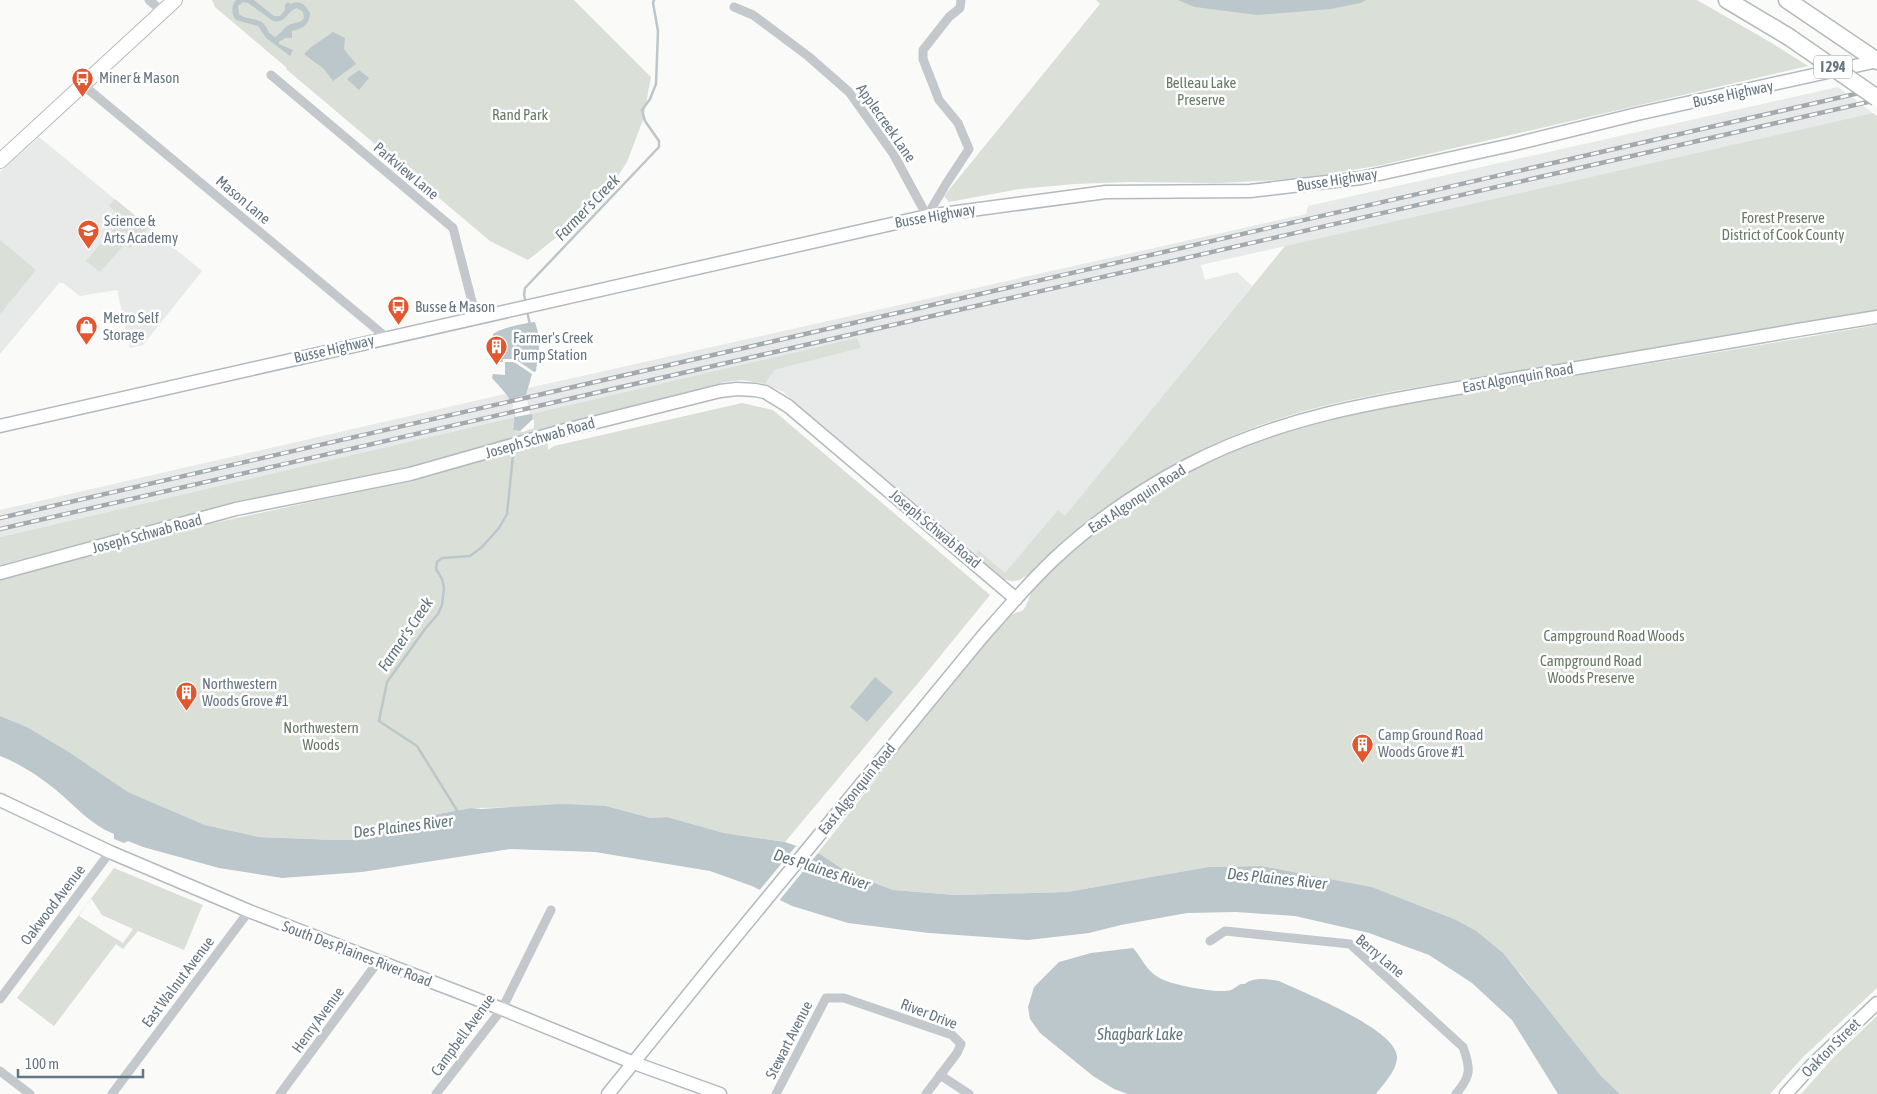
<svg xmlns="http://www.w3.org/2000/svg" width="1877" height="1094" viewBox="0 0 1877 1094" font-family="'Asap Condensed',sans-serif">
	<style>
		.built { fill: #e8e9e9 }
		.green { fill: #dadfd7; fill-rule: evenodd }
		.water { fill: #bbc7cb; fill-rule: evenodd }
		.pier { fill: #fafaf8 }
		.lines { fill: none; stroke-linecap: round; stroke-linejoin: round }
		.stream { stroke: #bbc7cb; stroke-width: 2.5 }
		.secondary-casing { stroke: #b3babf; stroke-width: 15 }
		.primary-casing { stroke: #b5babe; stroke-width: 16 }
		.highway-casing { stroke: #b4b9bd; stroke-width: 19 }
		.street { stroke: #c3c8cc; stroke-width: 9 }
		.secondary { stroke: #fff; stroke-width: 12 }
		.primary { stroke: #fff; stroke-width: 14 }
		.highway { stroke: #fff; stroke-width: 16 }
		.rail-casing { stroke: #a2aab0; stroke-width: 4.5 }
		.rail { stroke: #fff; stroke-width: 2.5; stroke-dasharray: 8; stroke-linecap: butt }
		.highway-bridge-casing { stroke: #b4b9bd; stroke-width: 19; stroke-linecap: butt }
		.highway-bridge { stroke: #fff; stroke-width: 16 }
		.labels { text-anchor: middle; stroke-width: 5; stroke-linejoin: round; paint-order: stroke }
		.shield { fill: #fff; stroke: #939fa8; stroke-width: 1 }
		.shield-label { font-size: 14px; font-weight: bold; fill: #657683 }
		.poi-label { font-size: 15px; fill: #657683; stroke: #fff; text-anchor: start }
		.park-label { font-size: 15px; fill: #687a64; stroke: #fff }
		.street-label { font-size: 15px; fill: #657683; stroke: #fff }
		.water-label { font-size: 16px; font-style: italic; fill: #60757c; stroke: #fff }
	</style>
	<rect width="100%" height="100%" fill="#fafaf8"/>
	<!-- built -->
	<g class="built">
		<path d="M1838,87L1873,113L1201,265L1205,280L1237,272L1252,286L1039,549L1004,580L783,392L765,384L773,370L861,348L857,339L531,414L526,395L528,388L1306,214L1308,206Z"/>
		<path d="M39,137L202,271L143,345L130,348L117,290L80,296L63,283H59L0,354V172Z"/>
		<path d="M505,394L511,399L515,417L0,537V510Z"/>
	</g>
	<!-- green -->
	<g class="green">
		<path d="M212,0H574L651,77L643,120L627,162L602,201L528,260L490,241L286,69L287,68L215,7Z"/>
		<path d="M1096,0H1697L1770,42L1808,66L1377,166L1295,179L1220,183L1129,182L1074,184L1020,189L949,202L944,196L1100,4Z"/>
		<path d="M1873,113L1877,116V312C1755,332 1634,352 1512,372C1421,387 1327,398 1242,432C1176,459 1114,497 1060,544C1050,553 1028,579 1016,581C1000,583 987,565 976,556L978,550L1005,573L1058,510L1065,516L1285,246Z"/>
		<path d="M115,199L149,227L130,248L125,244L100,272L86,261L123,218L109,206Z"/>
		<path d="M0,240L36,270L0,314Z"/>
		<path d="M1877,325V988L1802,1058L1770,1094H1620L1601,1076L1548,1011L1521,974L1454,919L1372,887L1262,866L1208,867L1067,892L956,895L893,890L848,873L818,853L966,664L1011,615C1015,613 1020,612 1023,610C1028,605 1028,597 1033,590C1043,578 1055,567 1067,556C1103,521 1153,489 1199,467C1303,416 1419,401 1532,383C1647,364 1762,345 1877,325Z"/>
		<path d="M857,338L861,348L774,370L765,384L742,380L725,382L424,464L268,496L148,526L0,565V537L515,417L513,430L523,432L534,428V421L531,414Z"/>
		<path d="M742,403L773,410L990,595L919,682L785,842L724,833L667,817L651,818L606,806L471,808L438,814L427,821L365,840H334L259,837L205,825L128,792L69,752L27,727L0,716V578L200,526L417,479L548,442V450L554,446Z"/>
		<path d="M114,868L203,905L201,909L184,950L138,931L123,949L116,944L54,1026L17,998ZM91,898L102,915L133,929L123,943L79,916Z"/>
		<path d="M1877,1016V1094H1801L1833,1058Z"/>
	</g>
	<!-- water -->
	<g class="water">
		<path d="M236,0H254L274,16H280L285,10V5L288,2L290,4C300,0 305,4 310,13C309,26 303,28 292,31V38H285L279,42V44L293,50L290,56L266,38L258,26L236,20C231,14 231,6 236,0ZM243,2L248,3L273,21C286,24 287,11 297,8L303,12L304,18C299,24 295,22 289,25C283,28 281,34 275,37L269,33C262,14 251,23 239,14L238,6Z"/>
		<path d="M1178,0H1366L1360,3L1331,9L1257,15L1195,7Z"/>
		<path d="M333,32L345,38L344,49L356,64L333,81L324,69L304,54L310,48Z"/>
		<path d="M359,70L369,78L359,90L347,79Z"/>
		<path d="M535,322L540,339L536,371L534,372L515,359H503V362H493V334C500,328 525,323 535,322Z"/>
		<path d="M505,362H514L532,374L526,395L533,419L520,431L513,430C518,404 508,396 492,378L493,374L505,375Z"/>
		<path d="M875,677L893,692L867,722L850,707Z"/>
		<path d="M0,716L27,727L69,752L128,792L205,825L259,837L334,840H365L427,821L438,814L471,808L481,809L562,804L606,806L651,818L667,817L724,833L785,842L820,854L848,873L893,890L956,895L1067,892L1208,867L1262,866L1372,887L1454,919L1476,931L1503,953L1601,1076L1620,1094H1558L1512,1020L1472,983L1429,955L1369,933L1295,916L1236,912L1187,913L1121,925L1089,933L1028,940L929,933L848,923L792,906L752,886L710,871L595,852L510,849L362,872L282,878L219,868L143,847L128,841L124,843L114,839V834C91,825 75,806 56,790C40,777 19,763 0,756Z"/>
		<path d="M1133,948C1142,958 1146,970 1158,977C1169,985 1219,994 1231,990C1234,989 1238,985 1241,984H1245C1253,977 1269,979 1279,981C1302,992 1399,1030 1397,1058C1396,1072 1383,1084 1376,1094H1128L1114,1089L1093,1076L1040,1033L1030,1019L1028,1007L1034,987L1059,962L1091,953Z"/>
	</g>
	<!-- pier -->
	<g class="pier">
		<path d="M526,395L531,414L515,417L511,399Z"/>
		<path d="M796,846L818,853L778,902L758,892Z"/>
	</g>
	<g class="lines">
		<!-- stream -->
		<g class="stream">
			<path d="M526,303L524,295L525,288L659,147V141L645,121L642,110L650,99L656,84L658,31L653,3L654,0"/>
			<path d="M527,311L530,325"/>
			<path d="M458,812L417,746L379,721L387,682L425,629L438,614L442,605L444,588L442,579L436,569L437,562L442,558L470,556L482,547L499,528L507,514L513,455"/>
		</g>
		<defs>
			<g id="secondary">
				<path d="M0,426L927,216L1106,192L1250,191L1361,178L1511,145L1637,114L1877,61"/>
				<path d="M0,573L236,509L410,474L565,430L720,391L737,389L755,390L765,392L788,406L1016,599"/>
				<path d="M0,800L110,852L249,911L502,1009L634,1063L720,1094"/>
				<path d="M608,1094L714,963L982,637C1005,611 1027,585 1052,561C1092,523 1139,491 1188,465C1291,410 1410,397 1524,377C1641,357 1759,336 1877,317"/>
				<path d="M1786,1094L1812,1065L1877,1003"/>
			</g>
			<path id="primary" d="M0,161L175,0"/>
			<g id="highway">
				<path d="M1727,0L1789,37"/>
				<path d="M1787,0L1877,61"/>
			</g>
		</defs>
		<!-- secondary casing -->
		<use href="#secondary" class="secondary-casing"/>
		<!-- primary casing -->
		<use href="#primary" class="primary-casing"/>
		<!-- highway casing -->
		<use href="#highway" class="highway-casing"/>
		<!-- street -->
		<g class="street">
			<path d="M149,0L163,12"/>
			<path d="M734,7L753,15L808,56L849,92L894,155L927,216"/>
			<path d="M271,75L453,228L476,317"/>
			<path d="M83,85L386,337"/>
			<path d="M927,216L946,184L969,149L958,123L939,100L923,59V50L949,17L960,8L961,0"/>
			<path d="M1210,941L1225,931L1350,944L1463,1047C1471,1069 1471,1076 1456,1094"/>
			<path d="M0,999L110,852"/>
			<path d="M0,1071L30,1094"/>
			<path d="M940,1075L969,1094"/>
			<path d="M112,1094L249,911"/>
			<path d="M280,1094L377,963"/>
			<path d="M436,1094L502,1009L551,910"/>
			<path d="M776,1094L826,998H844L952,1035L961,1044L957,1053L926,1094"/>
		</g>
		<!-- secondary -->
		<use href="#secondary" class="secondary"/>
		<!-- primary -->
		<use href="#primary" class="primary"/>
		<!-- highway -->
		<use href="#highway" class="highway"/>
		<defs>
			<g id="rail">
				<path d="M0,518L1877,89"/>
				<path d="M0,529L1877,100"/>
			</g>
		</defs>
		<!-- rail casing -->
		<use href="#rail" class="rail-casing"/>
		<!-- rail -->
		<use href="#rail" class="rail"/>
		<defs>
			<path id="highway-bridge" d="M1789,37L1877,98"/>
		</defs>
		<!-- highway-bridge casing -->
		<use href="#highway-bridge" class="highway-bridge-casing"/>
		<!-- highway-bridge -->
		<use href="#highway-bridge" class="highway-bridge"/>
	</g>
	<!-- icons -->
	<defs>
		<symbol id="bus-pin" viewBox="-11 -11 22 30"><path d="M0 17L-7.5 6A9.5 9.5 0 1 1 7.5 6Z" fill="#e4572e" stroke="#fff"/><path d="M-5-6H5V4H4V6H2V4H-2V6H-4V4H-5ZM-3.5-4V0h7V-4ZM-3.5 1.2v1.5H-2V1.2ZM2 1.2v1.5H3.5V1.2Z" fill="#fff"/></symbol>
		<symbol id="school-pin" viewBox="-11 -11 22 30"><path d="M0 17L-7.5 6A9.5 9.5 0 1 1 7.5 6Z" fill="#e4572e" stroke="#fff"/><path d="M0-5L7-2L0 1L-7-2ZM-4 1L0 2.5L4 1V4Q0 6-4 4Z" fill="#fff"/></symbol>
		<symbol id="shop-pin" viewBox="-11 -11 22 30"><path d="M0 17L-7.5 6A9.5 9.5 0 1 1 7.5 6Z" fill="#e4572e" stroke="#fff"/><path d="M-5-2.5h2.3a2.7 3.5 0 0 1 5.4 0H5L5.5 6h-11ZM-1.5-2.5h3a1.5 2.3 0 0 0-3 0Z" fill="#fff"/></symbol>
		<symbol id="building-pin" viewBox="-11 -11 22 30"><path d="M0 17L-7.5 6A9.5 9.5 0 1 1 7.5 6Z" fill="#e4572e" stroke="#fff"/><path d="M-4-6H4V6H1V3H-1V6H-4ZM-2.5-4.3h1.7v1.8h-1.7ZM.8-4.3h1.7v1.8H.8ZM-2.5-1h1.7V.8h-1.7ZM.8-1h1.7V.8H.8Z" fill="#fff"/></symbol>
	</defs>
	<g fill-rule="evenodd">
		<use href="#bus-pin" x="70" y="66" width="25" height="34"/>
		<use href="#school-pin" x="76" y="218" width="25" height="34"/>
		<use href="#bus-pin" x="386" y="294" width="25" height="34"/>
		<use href="#shop-pin" x="74" y="314" width="25" height="34"/>
		<use href="#building-pin" x="484" y="334" width="25" height="34"/>
		<use href="#building-pin" x="174" y="680" width="25" height="34"/>
		<use href="#building-pin" x="1350" y="732" width="25" height="34"/>
	</g>
	<g class="labels">
		<!-- shield labels -->
		<rect class="shield" x="1814" y="55.5" width="38" height="23" rx="4"/>
		<g class="shield-label">
			<text x="1833" y="72">I 294</text>
		</g>
		<!-- poi labels -->
		<g class="poi-label">
			<text x="99" y="83">Miner &amp; Mason</text>
			<text x="104" y="226">Science &amp;<tspan x="104" dy="17">Arts Academy</tspan></text>
			<text x="415" y="312">Busse &amp; Mason</text>
			<text x="103" y="323">Metro Self<tspan x="103" dy="17">Storage</tspan></text>
			<text x="513" y="343">Farmer's Creek<tspan x="513" dy="17">Pump Station</tspan></text>
			<text x="202" y="689">Northwestern<tspan x="202" dy="17">Woods Grove #1</tspan></text>
			<text x="1378" y="740">Camp Ground Road<tspan x="1378" dy="17">Woods Grove #1</tspan></text>
		</g>
		<!-- park labels -->
		<g class="park-label">
			<text x="1201" y="88">Belleau Lake<tspan x="1201" dy="17">Preserve</tspan></text>
			<text x="520" y="120">Rand Park</text>
			<text x="1783" y="223">Forest Preserve<tspan x="1783" dy="17">District of Cook County</tspan></text>
			<text x="1614" y="641">Campground Road Woods</text>
			<text x="1591" y="666">Campground Road<tspan x="1591" dy="17">Woods Preserve</tspan></text>
			<text x="321" y="733">Northwestern<tspan x="321" dy="17">Woods</tspan></text>
		</g>
		<!-- street labels -->
		<g class="street-label">
			<text transform="translate(1733 94) rotate(-12)" y="5">Busse Highway</text>
			<text transform="translate(886 123) rotate(55)" y="5">Applecreek Lane</text>
			<text transform="translate(406 171) rotate(40)" y="5">Parkview Lane</text>
			<text transform="translate(1337 180) rotate(-9)" y="5">Busse Highway</text>
			<text transform="translate(243 200) rotate(40)" y="5">Mason Lane</text>
			<text transform="translate(935 216) rotate(-10)" y="5">Busse Highway</text>
			<text transform="translate(334 349) rotate(-13)" y="5">Busse Highway</text>
			<text transform="translate(1518 378) rotate(-10)" y="5">East Algonquin Road</text>
			<text transform="translate(540 438) rotate(-16)" y="5">Joseph Schwab Road</text>
			<text transform="translate(1137 499) rotate(-33)" y="5">East Algonquin Road</text>
			<text transform="translate(935 529) rotate(40)" y="5">Joseph Schwab Road</text>
			<text transform="translate(147 534) rotate(-15)" y="5">Joseph Schwab Road</text>
			<text transform="translate(857 789) rotate(-51)" y="5">East Algonquin Road</text>
			<text transform="translate(53 905) rotate(-53)" y="5">Oakwood Avenue</text>
			<text transform="translate(357 954) rotate(21)" y="5">South Des Plaines River Road</text>
			<text transform="translate(1380 956) rotate(40)" y="5">Berry Lane</text>
			<text transform="translate(178 982) rotate(-53)" y="5">East Walnut Avenue</text>
			<text transform="translate(929 1014) rotate(21)" y="5">River Drive</text>
			<text transform="translate(318 1020) rotate(-54)" y="5">Henry Avenue</text>
			<text transform="translate(463 1035) rotate(-54)" y="5">Campbell Avenue</text>
			<text transform="translate(789 1040) rotate(-63)" y="5">Stewart Avenue</text>
			<text transform="translate(1831 1048) rotate(-45)" y="5">Oakton Street</text>
		</g>
		<!-- water labels -->
		<g class="water-label">
			<text transform="translate(587 207) rotate(-46)" y="6">Farmer's Creek</text>
			<text transform="translate(405 634) rotate(-56)" y="6">Farmer's Creek</text>
			<text transform="translate(403 826) rotate(-7)" y="6">Des Plaines River</text>
			<text transform="translate(822 869) rotate(18)" y="6">Des Plaines River</text>
			<text transform="translate(1277 878) rotate(6)" y="6">Des Plaines River</text>
			<text x="1140" y="1040">Shagbark Lake</text>
		</g>
	</g>
	<!-- scale -->
	<path d="M18 1069v8h125v-8" fill="none" stroke="#657683" stroke-width="2.5"/>
	<text x="25" y="1069" font-size="15" fill="#657683" stroke="#ffffff" stroke-width="4" paint-order="stroke">100 m</text>
</svg>
